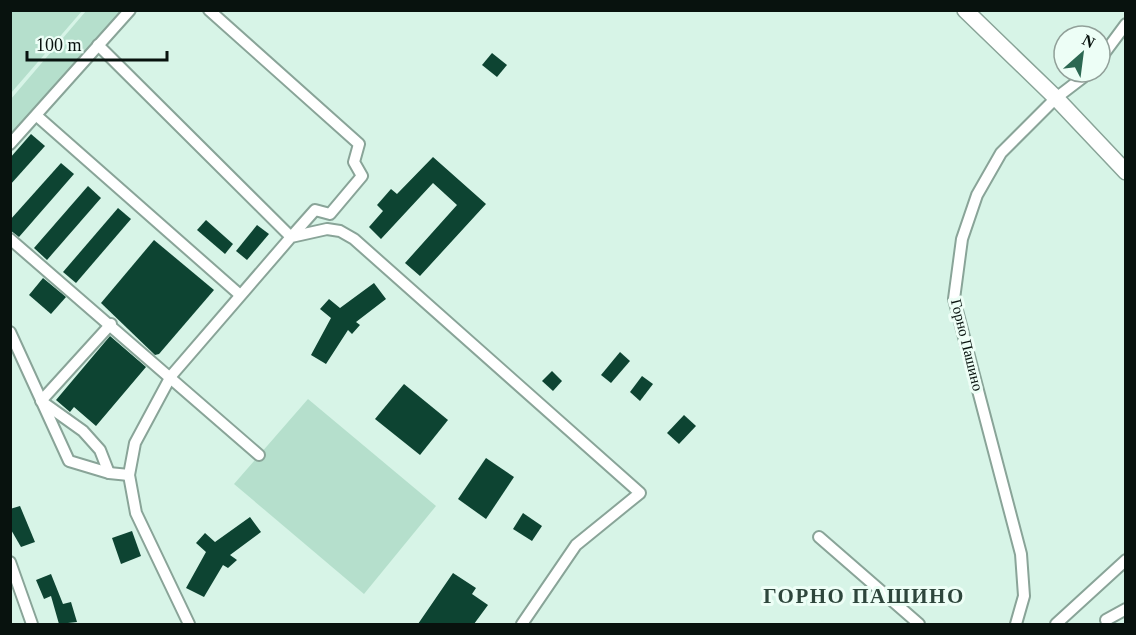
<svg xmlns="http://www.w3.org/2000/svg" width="1136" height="635" viewBox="0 0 1136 635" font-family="'Times New Roman',serif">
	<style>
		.green { fill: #b5dfcc }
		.building { fill: #0d4432 }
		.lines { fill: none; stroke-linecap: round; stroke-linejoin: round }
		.minor-casing { stroke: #89a498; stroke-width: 14 }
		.secondary-casing { stroke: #89a498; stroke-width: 18 }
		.minor { stroke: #fff; stroke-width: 10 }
		.secondary { stroke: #fff; stroke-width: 15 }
		.labels { text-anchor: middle; stroke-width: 6; stroke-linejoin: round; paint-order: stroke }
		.street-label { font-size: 15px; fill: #08120e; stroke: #edfef6 }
		.district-label { font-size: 21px; font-weight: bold; letter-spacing: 1.5px; fill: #2e463c; stroke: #edfef6 }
	</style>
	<rect width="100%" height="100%" fill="#d7f4e7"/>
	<!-- green -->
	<g class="green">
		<path d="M11,10L82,11L11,93L10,11Z"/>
		<path d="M86,11H128L11,141V99Z"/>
		<path d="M308,399L436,506L364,594L234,484Z"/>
	</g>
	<!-- building -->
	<g class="building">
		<path d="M492,53L507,65L497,77L482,65Z"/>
		<path d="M31,134L45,146L10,185V158Z"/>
		<path d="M433,157L486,204L420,276L405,263L457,205L433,183L381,239L369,227L383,211L377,205L391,189L397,194Z"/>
		<path d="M61,163L74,174L19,237L10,230V220Z"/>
		<path d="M88,186L101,198L47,260L34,248Z"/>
		<path d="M118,208L131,219L76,283L63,272Z"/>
		<path d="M206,220L233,244L225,254L197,230Z"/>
		<path d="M257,225L269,234L247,260L236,251Z"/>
		<path d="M154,240L214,290L159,354L155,355L101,303Z"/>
		<path d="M43,278L66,297L51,314L29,295Z"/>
		<path d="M374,283L386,299L356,322L360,325L352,334L348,330L326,364L311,355L331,318L320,309L329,299L340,308Z"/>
		<path d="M110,336L146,367L96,426L74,407L70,412L56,400Z"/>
		<path d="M620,352L630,361L611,383L601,375Z"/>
		<path d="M552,371L562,381L553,391L542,381Z"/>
		<path d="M642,376L653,384L640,401L630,392Z"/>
		<path d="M404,384L448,420L420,455L375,419Z"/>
		<path d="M684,415L696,426L679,444L667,433Z"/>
		<path d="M486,458L514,477L486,519L458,499Z"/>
		<path d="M20,506L35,542L21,547L10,528V509Z"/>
		<path d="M523,513L542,526L532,541L513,529Z"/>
		<path d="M250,517L261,532L230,555L237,560L228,568L223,565L204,597L186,588L206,552L196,543L205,533L215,542Z"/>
		<path d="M132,531L141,556L121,564L112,538Z"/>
		<path d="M453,573L476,588L472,594L488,605L474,624H418Z"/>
		<path d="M51,574L63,604L71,602L77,622L59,624L51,596L44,599L36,580Z"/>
	</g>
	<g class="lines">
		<defs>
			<g id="minor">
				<path d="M98,45L291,237L315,210L330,214L362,176L354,162L359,144L209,10"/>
				<path d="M1100,59L1126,24"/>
				<path d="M37,116L239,294"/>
				<path d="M10,144L130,10"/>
				<path d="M10,239L259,455"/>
				<path d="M10,332L69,461L109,473L129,475"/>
				<path d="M109,473L100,450L83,431L41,401L111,324"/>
				<path d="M819,537L919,624"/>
				<path d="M10,562L32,624"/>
				<path d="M1106,620L1126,609"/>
				<path d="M189,624L136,513L129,475L135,443L171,376L291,237L327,229L340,231L354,239L640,493L576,545L522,624"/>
				<path d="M1016,624L1024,596L1021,554L954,299L962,239L977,195L1001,153L1056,98L1090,72"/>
				<path d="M1056,624L1126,560"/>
			</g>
			<path id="secondary" d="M965,10L1056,98L1126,172"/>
		</defs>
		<!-- minor casing -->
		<use href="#minor" class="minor-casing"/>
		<!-- secondary casing -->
		<use href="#secondary" class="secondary-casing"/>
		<!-- minor -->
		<use href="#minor" class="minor"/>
		<!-- secondary -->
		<use href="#secondary" class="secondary"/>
	</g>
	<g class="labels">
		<!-- street labels -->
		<g class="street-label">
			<text transform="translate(967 345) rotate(76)" y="5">Горно Пашино</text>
		</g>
		<!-- district labels -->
		<g class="district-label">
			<text x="864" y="603">ГОРНО ПАШИНО</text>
		</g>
	</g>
	<!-- border -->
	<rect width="1136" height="635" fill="none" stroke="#08120e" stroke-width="24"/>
	<!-- north arrow -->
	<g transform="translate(1082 54) rotate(28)"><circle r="28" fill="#edfef6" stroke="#91a099" stroke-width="1.5"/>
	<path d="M0-4.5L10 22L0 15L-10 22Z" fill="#2c6852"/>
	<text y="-9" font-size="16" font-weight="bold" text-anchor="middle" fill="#08120e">N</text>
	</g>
	<!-- scale -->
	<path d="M27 51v9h140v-9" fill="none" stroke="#08120e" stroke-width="3"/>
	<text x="36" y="51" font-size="18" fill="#08120e" stroke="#edfef6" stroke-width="4.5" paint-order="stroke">100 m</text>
</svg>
